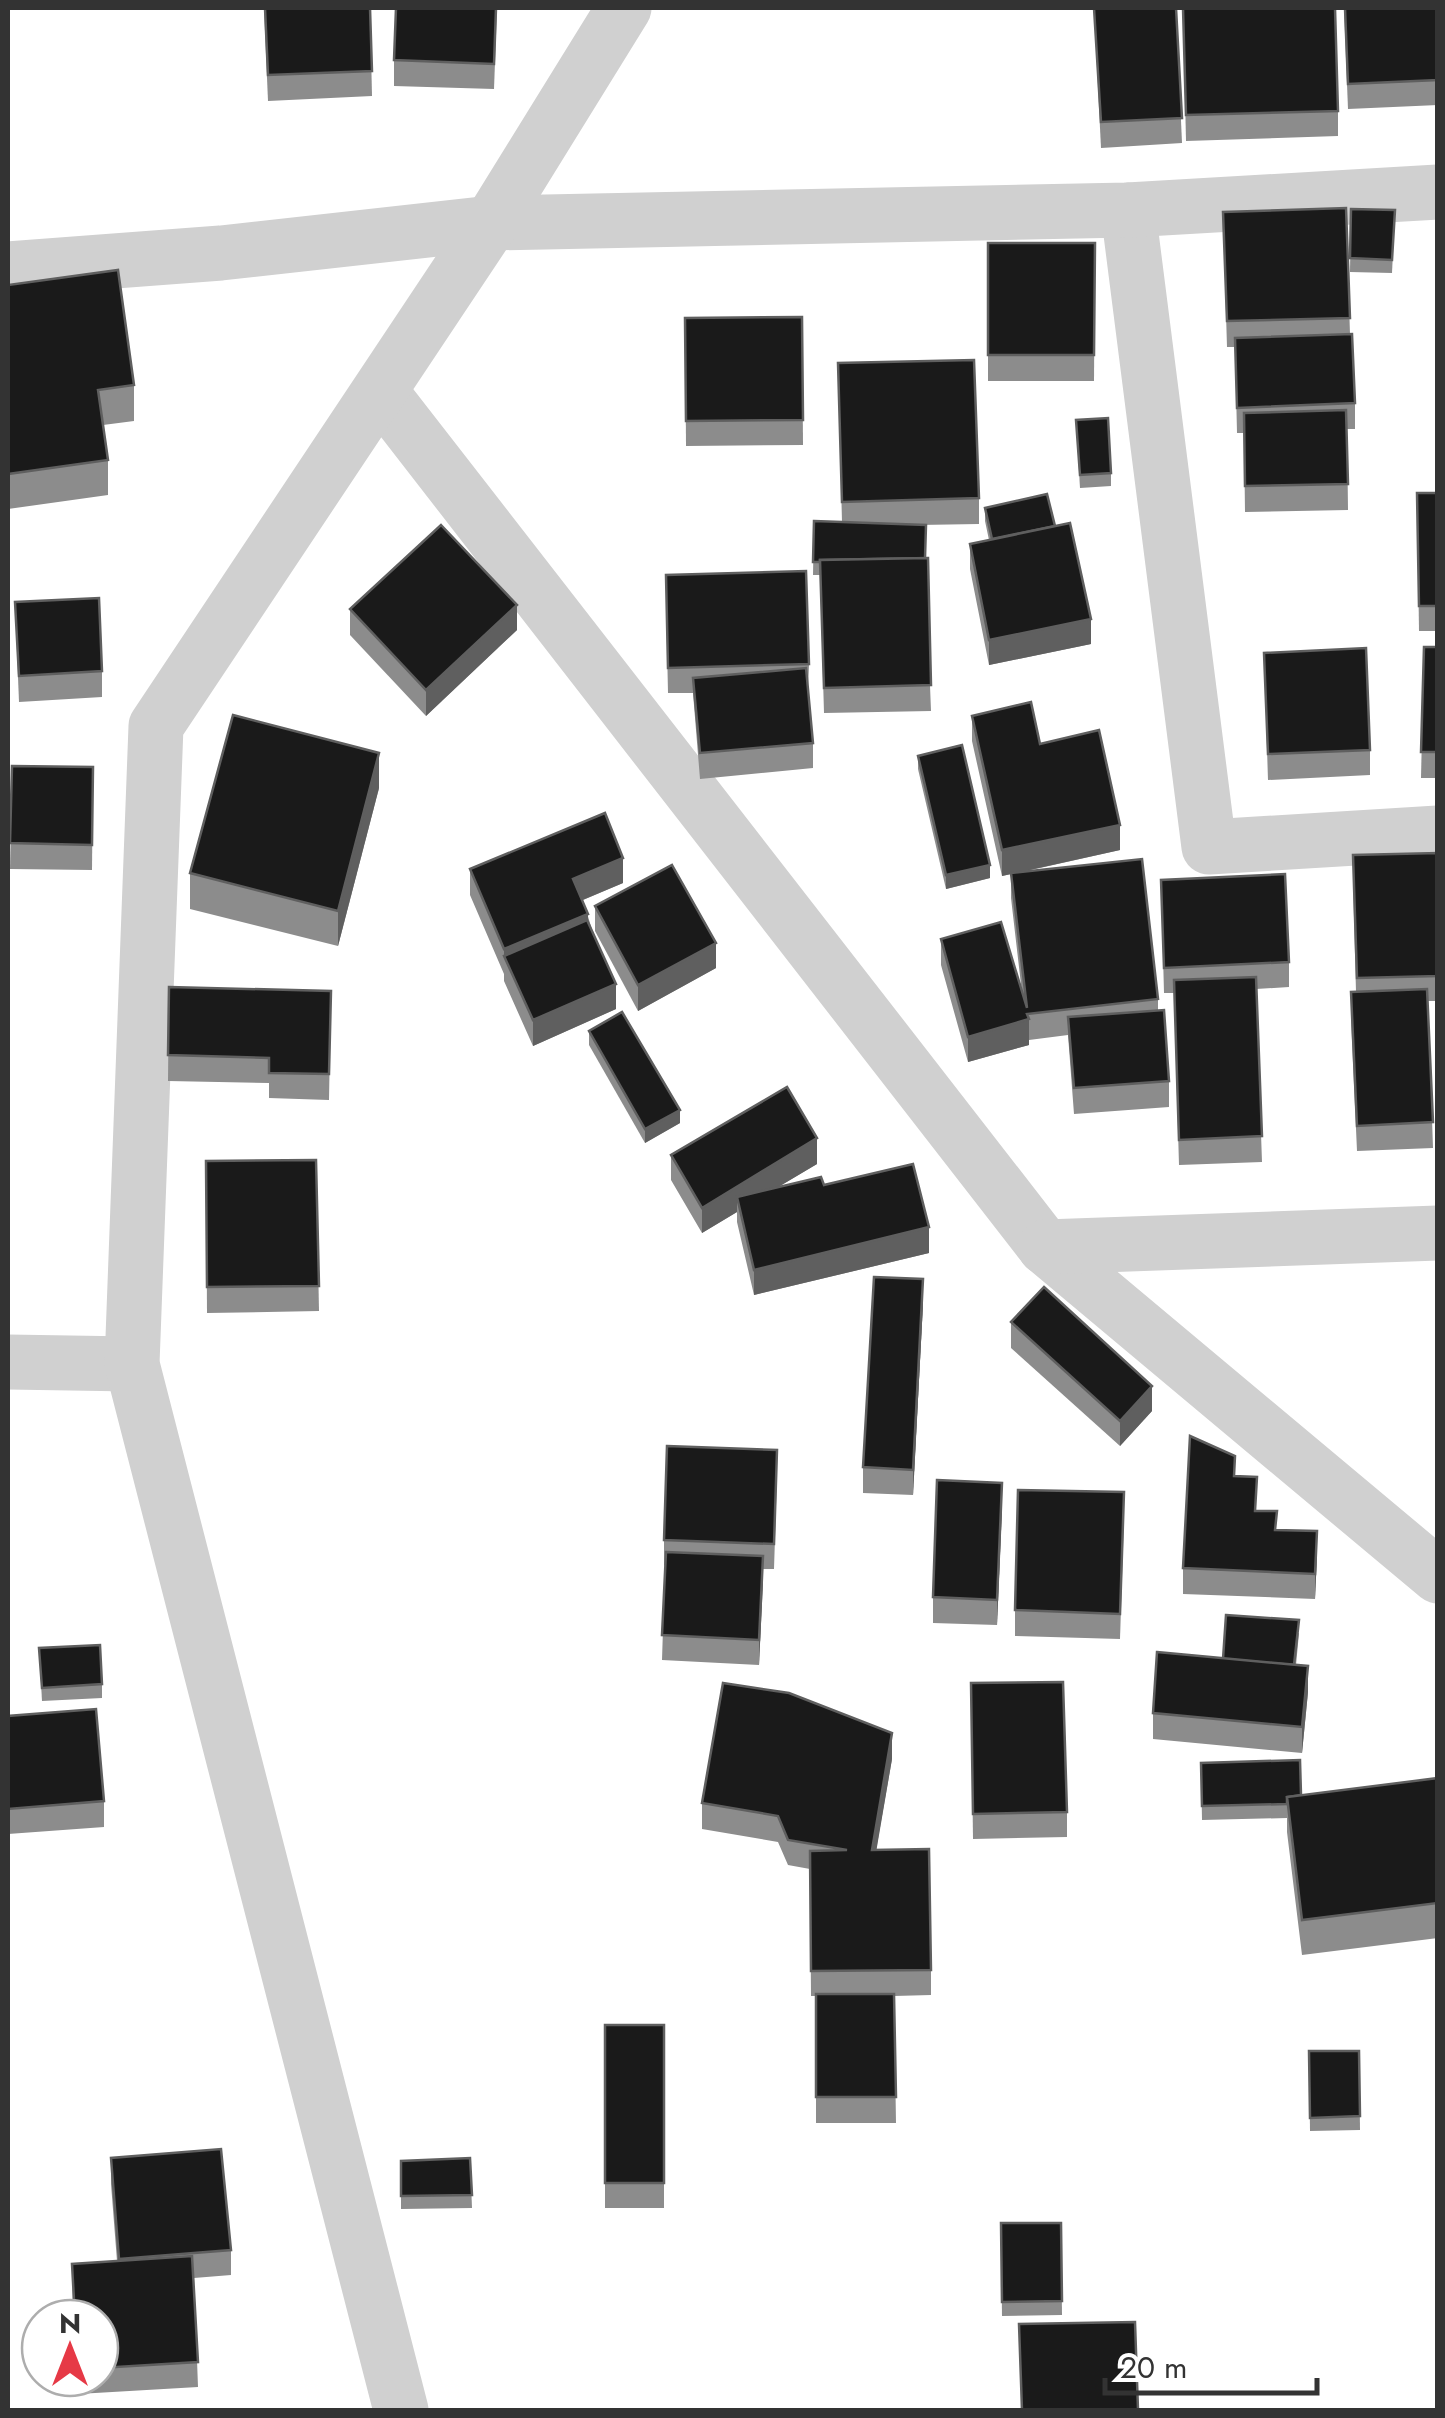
<svg xmlns="http://www.w3.org/2000/svg" width="1445" height="2418" viewBox="0 0 1445 2418" font-family="Jost,sans-serif">
	<style>
		.lines { fill: none; stroke-linecap: round; stroke-linejoin: round }
		.minor { stroke: #d0d0d0; stroke-width: 55 }
		.wall { fill: #8c8c8c }
		.shaded-wall { fill: #5f5f5f }
		.building { fill: #1a1a1a; stroke: #5f5f5f; stroke-width: 2.5 }
	</style>
	<rect width="100%" height="100%" fill="#fff"/>
	<g class="lines">
		<!-- minor -->
		<g class="minor">
			<path d="M1128,210L1209,847L1438,833"/>
			<path d="M8,269L221,253L491,223L1128,210L1438,192"/>
			<path d="M380,391L1045,1247L1438,1576"/>
			<path d="M1045,1247L1438,1233"/>
			<path d="M8,1362L132,1364"/>
			<path d="M401,2410L132,1364L156,726L491,223L624,8"/>
		</g>
	</g>
	<!-- wall -->
	<g class="wall">
		<path d="M264,8H370L372,96L268,101Z"/>
		<path d="M497,8L494,89L394,86V60Z"/>
		<path d="M1094,8H1176L1182,143L1101,148Z"/>
		<path d="M1183,8L1338,111V136L1186,141Z"/>
		<path d="M1344,8H1438V105L1348,109Z"/>
		<path d="M1346,208L1350,334L1355,403V429H1347L1348,510L1245,512L1244,433H1237L1235,347H1227L1223,212Z"/>
		<path d="M1351,209L1395,210L1392,273L1350,272Z"/>
		<path d="M988,243H1095L1094,381H988Z"/>
		<path d="M8,285L134,385V421L103,425L108,460V495L8,509Z"/>
		<path d="M802,317L803,445L686,446L685,318Z"/>
		<path d="M838,363L979,498V524L919,525L925,558L931,711L824,713L820,575H813L814,521L842,522Z"/>
		<path d="M1076,420L1111,473V486L1080,488Z"/>
		<path d="M1417,493H1438V631H1419Z"/>
		<path d="M985,508L1055,526L1091,644L989,665L970,569V544L989,540L985,521Z"/>
		<path d="M666,601L809,664L808,690L813,743V768L700,779L693,693H668Z"/>
		<path d="M15,602L102,671V697L19,702Z"/>
		<path d="M350,609L517,630L426,716L350,635Z"/>
		<path d="M1424,647H1438V778H1421Z"/>
		<path d="M1264,653L1370,750V775L1268,780Z"/>
		<path d="M972,716L1040,744L1120,850L1022,872L1158,999V1010L1169,1081V1107L1074,1114L1068,1035L1029,1040V1045L968,1062L941,965V939L1022,993L1011,898V874L1002,876L972,741Z"/>
		<path d="M918,756L990,878L946,889L918,769Z"/>
		<path d="M12,766L93,767L92,870L10,869Z"/>
		<path d="M379,788L338,946L190,909V873Z"/>
		<path d="M1438,853V1001H1428L1433,1148L1357,1151L1351,1018V992H1356L1353,881Z"/>
		<path d="M470,869L623,883L583,900L616,1009L533,1046L504,981V974L470,895Z"/>
		<path d="M1161,880L1289,962V987L1256,989L1262,1162L1179,1165L1174,993H1164Z"/>
		<path d="M595,906L716,968L638,1011L595,931Z"/>
		<path d="M169,987L331,991L329,1100L269,1098V1083L168,1081Z"/>
		<path d="M589,1031L680,1123L645,1143L589,1045Z"/>
		<path d="M671,1155L817,1164L778,1187L824,1185L929,1253L754,1295L737,1222V1212L702,1233L671,1180Z"/>
		<path d="M316,1160L319,1311L207,1313L206,1161Z"/>
		<path d="M923,1304L913,1495L863,1493V1467Z"/>
		<path d="M1011,1322L1152,1411L1120,1446L1011,1348Z"/>
		<path d="M777,1475L774,1569H763L759,1665L662,1660L665,1566L664,1565V1540Z"/>
		<path d="M1235,1476L1256,1511L1277,1530L1317,1556L1315,1599L1183,1594V1568Z"/>
		<path d="M1002,1508L997,1625L933,1623V1597Z"/>
		<path d="M1124,1518L1120,1639L1015,1636V1610Z"/>
		<path d="M1299,1633L1296,1665L1308,1692L1302,1753L1153,1739V1713L1223,1659Z"/>
		<path d="M39,1648L102,1684V1698L42,1701Z"/>
		<path d="M971,1683L1067,1812V1837L973,1839Z"/>
		<path d="M8,1716L104,1801V1827L8,1834Z"/>
		<path d="M892,1759L876,1850L931,1970V1995L894,1996L896,2123H816V1996H811L810,1869L788,1865L778,1842L702,1829V1803Z"/>
		<path d="M1201,1763L1301,1795L1438,1778V1938L1302,1955L1287,1832V1818L1202,1820Z"/>
		<rect x="605" y="2025" width="59" height="183"/>
		<path d="M1309,2051H1359L1360,2130L1310,2131Z"/>
		<path d="M111,2158L231,2250V2275L194,2278L198,2387L78,2394L77,2378H100V2318H73L72,2264L117,2261L111,2184Z"/>
		<path d="M470,2158L472,2208L401,2209V2161Z"/>
		<path d="M1001,2223H1061L1062,2315L1002,2316Z"/>
	</g>
	<!-- shaded-wall -->
	<g class="shaded-wall">
		<path d="M517,605V630L426,716V690Z"/>
		<path d="M1091,619V644L989,665V640Z"/>
		<path d="M379,753V788L338,946V911Z"/>
		<path d="M1120,825V850L1002,876V850Z"/>
		<path d="M623,858V883L573,904V879Z"/>
		<path d="M990,865V878L946,889V875Z"/>
		<path d="M588,914V939L504,956V949Z"/>
		<path d="M716,943V968L638,1011V985Z"/>
		<path d="M616,984V1009L533,1046V1020Z"/>
		<path d="M1029,1019V1045L968,1062V1037Z"/>
		<path d="M680,1110V1123L645,1143V1129Z"/>
		<path d="M817,1138V1164L740,1210L737,1197V1212L702,1233V1208Z"/>
		<path d="M929,1227V1253L754,1295V1270Z"/>
		<path d="M923,1279V1304L913,1495V1470Z"/>
		<path d="M1152,1386V1411L1120,1446V1421Z"/>
		<path d="M1002,1483V1508L997,1625V1600Z"/>
		<path d="M1317,1531V1556L1315,1599V1574Z"/>
		<path d="M763,1556V1582L759,1665V1640Z"/>
		<path d="M1308,1666V1692L1302,1753V1727Z"/>
		<path d="M892,1733V1759L872,1876V1850Z"/>
	</g>
	<!-- building -->
	<g class="building">
		<path d="M265,8H370L372,71L268,75Z"/>
		<path d="M396,8H496L494,64L394,60Z"/>
		<path d="M1094,8H1176L1182,118L1101,122Z"/>
		<path d="M1183,8H1335L1338,111L1186,115Z"/>
		<path d="M1345,8H1438V80L1348,84Z"/>
		<path d="M1346,208L1350,318L1227,321L1223,212Z"/>
		<path d="M1351,209L1395,210L1392,260L1350,258Z"/>
		<path d="M988,243H1095L1094,355H988Z"/>
		<path d="M118,270L134,385L98,390L108,460L8,474V285Z"/>
		<path d="M802,317L803,420L686,421L685,318Z"/>
		<path d="M1352,334L1355,403L1237,408L1235,338Z"/>
		<path d="M974,360L979,498L842,502L838,363Z"/>
		<path d="M1346,410L1348,484L1245,486L1244,413Z"/>
		<path d="M1108,418L1111,473L1080,475L1076,420Z"/>
		<path d="M1417,493H1438V606H1419Z"/>
		<path d="M1047,494L1055,526L992,539L985,508Z"/>
		<path d="M814,521L926,525L925,558L820,560V562H813Z"/>
		<path d="M1070,523L1091,619L989,640L970,544Z"/>
		<path d="M441,525L517,605L426,690L350,609Z"/>
		<path d="M928,558L931,685L824,688L820,560Z"/>
		<path d="M806,571L809,664L668,668L666,575Z"/>
		<path d="M99,598L102,671L19,676L15,602Z"/>
		<path d="M1424,647H1438V752H1421Z"/>
		<path d="M1366,648L1370,750L1268,754L1264,653Z"/>
		<path d="M806,668L813,743L700,753L693,678Z"/>
		<path d="M1031,702L1040,744L1099,730L1120,825L1002,850L972,716Z"/>
		<path d="M233,715L379,753L338,911L190,873Z"/>
		<path d="M962,745L990,865L946,875L918,756Z"/>
		<path d="M12,766L93,767L92,845L10,843Z"/>
		<path d="M605,813L623,858L573,879L588,914L504,949L470,869Z"/>
		<path d="M1438,853V976L1357,978L1353,855Z"/>
		<path d="M1142,859L1158,999L1027,1014L1029,1019L968,1037L941,939L1001,922L1027,1008L1011,873Z"/>
		<path d="M672,865L716,943L638,985L595,906Z"/>
		<path d="M1285,874L1289,962L1164,968L1161,880Z"/>
		<path d="M587,920L616,984L533,1020L504,956Z"/>
		<path d="M1256,977L1262,1136L1179,1140L1174,980Z"/>
		<path d="M169,987L331,991L329,1074L269,1073V1058L168,1055Z"/>
		<path d="M1427,989L1433,1122L1357,1126L1351,992Z"/>
		<path d="M1164,1010L1169,1081L1074,1088L1068,1017Z"/>
		<path d="M622,1012L680,1110L645,1129L589,1031Z"/>
		<path d="M787,1087L817,1138L702,1208L671,1155Z"/>
		<path d="M316,1160L319,1286L207,1287L206,1161Z"/>
		<path d="M913,1164L929,1227L754,1270L737,1197L821,1177L824,1185Z"/>
		<path d="M874,1277L923,1279L913,1470L863,1467Z"/>
		<path d="M1044,1287L1152,1386L1120,1421L1011,1322Z"/>
		<path d="M1190,1436L1235,1456L1234,1476L1257,1477L1255,1511H1277L1275,1530L1317,1531L1315,1574L1183,1568Z"/>
		<path d="M667,1446L777,1450L774,1544L664,1540Z"/>
		<path d="M937,1480L1002,1483L997,1600L933,1597Z"/>
		<path d="M1018,1490L1124,1492L1120,1614L1015,1610Z"/>
		<path d="M666,1552L763,1556L759,1640L662,1635Z"/>
		<path d="M1226,1615L1299,1620L1294,1665L1223,1659Z"/>
		<path d="M100,1645L102,1684L42,1688L39,1648Z"/>
		<path d="M1157,1652L1308,1666L1302,1727L1153,1713Z"/>
		<path d="M1063,1682L1067,1812L973,1814L971,1683Z"/>
		<path d="M723,1683L789,1693L892,1733L872,1850L929,1849L931,1970L811,1971L810,1851L847,1850L788,1840L778,1816L702,1803Z"/>
		<path d="M96,1709L104,1801L8,1809V1716Z"/>
		<path d="M1300,1760L1301,1795L1287,1797V1804L1202,1806L1201,1763Z"/>
		<path d="M1438,1778V1903L1302,1920L1287,1797Z"/>
		<path d="M816,1994H894L896,2097H816Z"/>
		<rect x="605" y="2025" width="59" height="158"/>
		<path d="M1309,2051H1359L1360,2116L1310,2118Z"/>
		<path d="M221,2149L231,2250L119,2259L111,2158Z"/>
		<path d="M470,2158L472,2195L401,2196V2161Z"/>
		<path d="M1001,2223H1061L1062,2301L1002,2302Z"/>
		<path d="M192,2256L198,2362L100,2368V2318H75L72,2264Z"/>
		<path d="M1135,2322L1138,2410H1022L1019,2324Z"/>
	</g>
	<!-- border -->
	<rect width="1445" height="2418" fill="none" stroke="#333333" stroke-width="20"/>
	<!-- north arrow -->
	<g transform="translate(70 2348)"><circle r="48" fill="#ffffff" stroke="#adadad" stroke-width="2.5"/>
	<path d="M0-8L18 38L0 25L-18 38Z" fill="#e63946"/>
	<text y="-15" font-size="28" font-weight="bold" text-anchor="middle" fill="#333333">N</text>
	</g>
	<!-- scale -->
	<path d="M1105 2378v15h212v-15" fill="none" stroke="#333333" stroke-width="5"/>
	<text x="1120" y="2378" font-size="30" fill="#333333" stroke="#ffffff" stroke-width="8" paint-order="stroke">20 m</text>
</svg>
